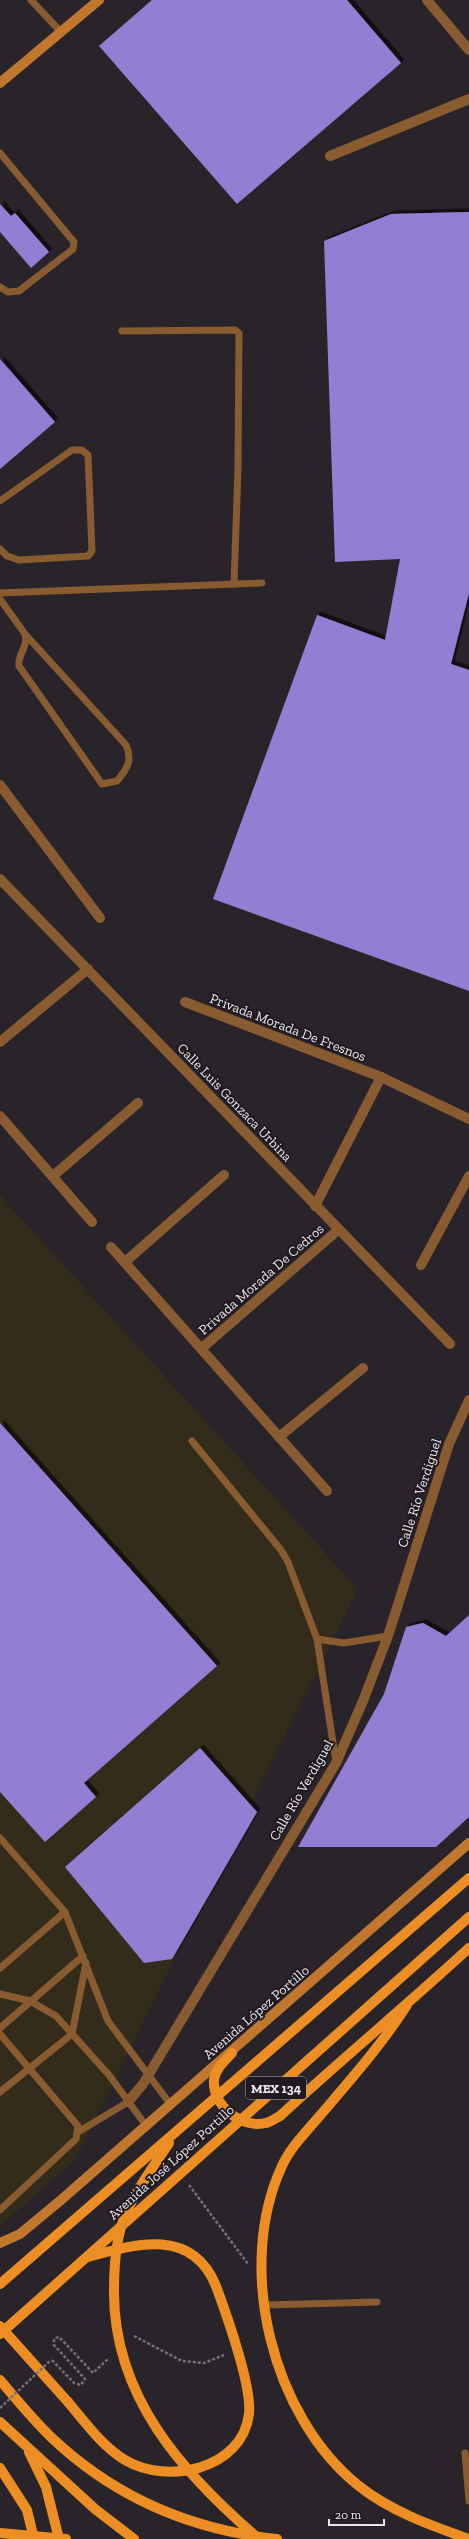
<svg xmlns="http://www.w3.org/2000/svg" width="469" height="2539" viewBox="0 0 469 2539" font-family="'Zilla Slab',serif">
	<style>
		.commercial { fill: #332c1b }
		.building { fill: #927ed3; filter: url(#shadow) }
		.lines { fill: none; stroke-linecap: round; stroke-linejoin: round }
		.path { stroke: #767176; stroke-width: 2.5; stroke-dasharray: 3 2; stroke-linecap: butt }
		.lane { stroke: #895b31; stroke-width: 7 }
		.street { stroke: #895b31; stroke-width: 10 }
		.secondary { stroke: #c1782e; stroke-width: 10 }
		.primary { stroke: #ed8e24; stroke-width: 10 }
		.path-bridge { stroke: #767176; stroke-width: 2.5; stroke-dasharray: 3 2; stroke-linecap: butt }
		.primary-bridge { stroke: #ed8e24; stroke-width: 10 }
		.labels { text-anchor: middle; stroke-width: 4; stroke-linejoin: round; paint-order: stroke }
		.shield { fill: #1f1a20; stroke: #ada9ad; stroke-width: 1 }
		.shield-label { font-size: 13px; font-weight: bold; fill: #eae6ea }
		.street-label { font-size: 14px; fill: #eae6ea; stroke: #1f1a20 }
	</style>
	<defs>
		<filter id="shadow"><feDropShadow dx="3.5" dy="-3.5" stdDeviation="0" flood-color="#0009"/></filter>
	</defs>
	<rect width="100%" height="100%" fill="#292429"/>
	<!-- commercial -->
	<path class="commercial" d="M0,1195L358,1589L75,2160L0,2226Z"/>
	<!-- building -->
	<g class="building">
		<path d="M152,0H347L401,63L237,204L99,46Z"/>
		<path d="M0,204L11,216L15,213L49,252L31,268L0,232Z"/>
		<path d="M469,212V593L451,664L469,670V991L213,899L317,615L385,640L400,559L335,562L324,241L391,214Z"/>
		<path d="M0,359L55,422L0,469Z"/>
		<path d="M0,1423L217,1666L84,1783L96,1797L45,1842L0,1792Z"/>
		<path d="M469,1615V1817L436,1847H298L384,1694L406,1627L423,1623L446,1636Z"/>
		<path d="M200,1748L257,1812L172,1959L144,1963L65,1867Z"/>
	</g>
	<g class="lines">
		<!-- path -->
		<g class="path">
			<path d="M189,2185L248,2264"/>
			<path d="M134,2336L182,2361L204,2363L224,2355"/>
			<path d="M52,2360L74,2383L81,2385L85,2379L54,2345V2339L58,2337L62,2340L93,2373L109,2358"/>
		</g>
		<!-- lane -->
		<g class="lane">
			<path d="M31,0L61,32"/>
			<path d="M0,153L74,242L73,249L19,291L8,292L0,287"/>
			<path d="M122,331L235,330L239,333L238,469L234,584"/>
			<path d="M0,501L72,450H82L88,455L92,551L88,556L19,560L7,556L0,549"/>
			<path d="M0,593L262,583"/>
			<path d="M0,599L25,634L126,745C133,760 127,769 117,781L102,784L19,666C17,655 29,646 25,634"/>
			<path d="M192,1441L281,1550L288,1562L317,1639L336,1762"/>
			<path d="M317,1639L344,1643L388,1636"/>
			<path d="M0,1838L65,1912L108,2021L171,2105"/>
			<path d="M0,1968L65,1912"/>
			<path d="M0,1994L30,2001L56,2016L109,2075L147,2127"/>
			<path d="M0,2028L83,1956"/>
			<path d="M0,2034L78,2126L76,2139L0,2210"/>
			<path d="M0,2092L72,2034L86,1963"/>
			<path d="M78,2132L128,2102"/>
			<path d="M265,2305L377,2302"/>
			<path d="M465,2453L469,2501"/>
		</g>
		<!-- street -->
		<g class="street">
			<path d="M427,0L469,50"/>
			<path d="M330,156L469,99"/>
			<path d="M0,785L100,918"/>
			<path d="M0,879L450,1344"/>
			<path d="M185,1002L381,1077L469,1119"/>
			<path d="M0,1042L88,969"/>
			<path d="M0,1116L92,1222"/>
			<path d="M53,1176L138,1103"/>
			<path d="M315,1206L381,1077"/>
			<path d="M111,1247L327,1491"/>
			<path d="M125,1262L224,1175"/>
			<path d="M421,1265L469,1176"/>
			<path d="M202,1348L338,1230"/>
			<path d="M279,1437L363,1368"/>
			<path d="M128,2102L143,2084L336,1763L363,1701L388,1636L449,1444L469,1400"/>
		</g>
		<!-- secondary -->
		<g class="secondary">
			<path d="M0,83L99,0"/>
			<path d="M0,2243L20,2234L61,2200L469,1843"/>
		</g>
		<!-- primary -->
		<g class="primary">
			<path d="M407,2005C382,2044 353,2077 323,2112C309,2129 291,2146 282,2166C235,2267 272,2417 359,2486C390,2511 432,2526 469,2539"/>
			<path d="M232,2053C225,2061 215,2069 214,2080C212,2106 242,2129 266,2123C271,2122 276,2118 280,2116C342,2059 407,2005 469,1948"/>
			<path d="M0,2326L68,2402"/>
			<path d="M0,2380C17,2400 34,2421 53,2439C116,2498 192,2530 277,2539"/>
			<path d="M0,2422L95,2509L134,2539"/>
			<path d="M29,2452L46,2487L59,2539"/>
			<path d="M0,2468L27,2510L34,2539"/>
		</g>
		<!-- path-bridge -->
		<path class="path-bridge" d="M0,2408L51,2360"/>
		<!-- primary-bridge -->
		<g class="primary-bridge">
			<path d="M169,2143C154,2166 137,2188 126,2213C116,2236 114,2265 114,2290C113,2396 182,2473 259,2539"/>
			<path d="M0,2284L469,1878"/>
			<path d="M0,2334L469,1917"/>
			<path d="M68,2402C85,2422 102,2446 125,2460C167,2485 242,2470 249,2414C252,2385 227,2316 216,2286C192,2227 135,2244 88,2257"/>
			<path d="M0,2533L66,2539"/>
		</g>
	</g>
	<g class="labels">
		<!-- shield labels -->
		<rect class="shield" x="246" y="2077" width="60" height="22" rx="3"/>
		<g class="shield-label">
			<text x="276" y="2093">MEX 134</text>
		</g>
		<!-- street labels -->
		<g class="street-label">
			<text transform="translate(288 1027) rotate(21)" y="5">Privada Morada De Fresnos</text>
			<text transform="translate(235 1102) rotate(46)" y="5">Calle Luis Gonzaca Urbina</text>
			<text transform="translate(261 1279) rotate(-41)" y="5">Privada Morada De Cedros</text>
			<text transform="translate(419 1493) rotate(-72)" y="5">Calle Río Verdiguel</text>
			<text transform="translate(301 1790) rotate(-60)" y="5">Calle Río Verdiguel</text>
			<text transform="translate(256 2012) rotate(-41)" y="5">Avenida López Portillo</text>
			<text transform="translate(171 2162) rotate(-42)" y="5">Avenida José López Portillo</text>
		</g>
	</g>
	<!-- scale -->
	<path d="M329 2519v6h55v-6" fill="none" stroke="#eae6ea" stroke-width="2"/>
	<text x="335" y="2519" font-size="12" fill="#eae6ea" stroke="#1f1a20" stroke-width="3" paint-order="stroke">20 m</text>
</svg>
